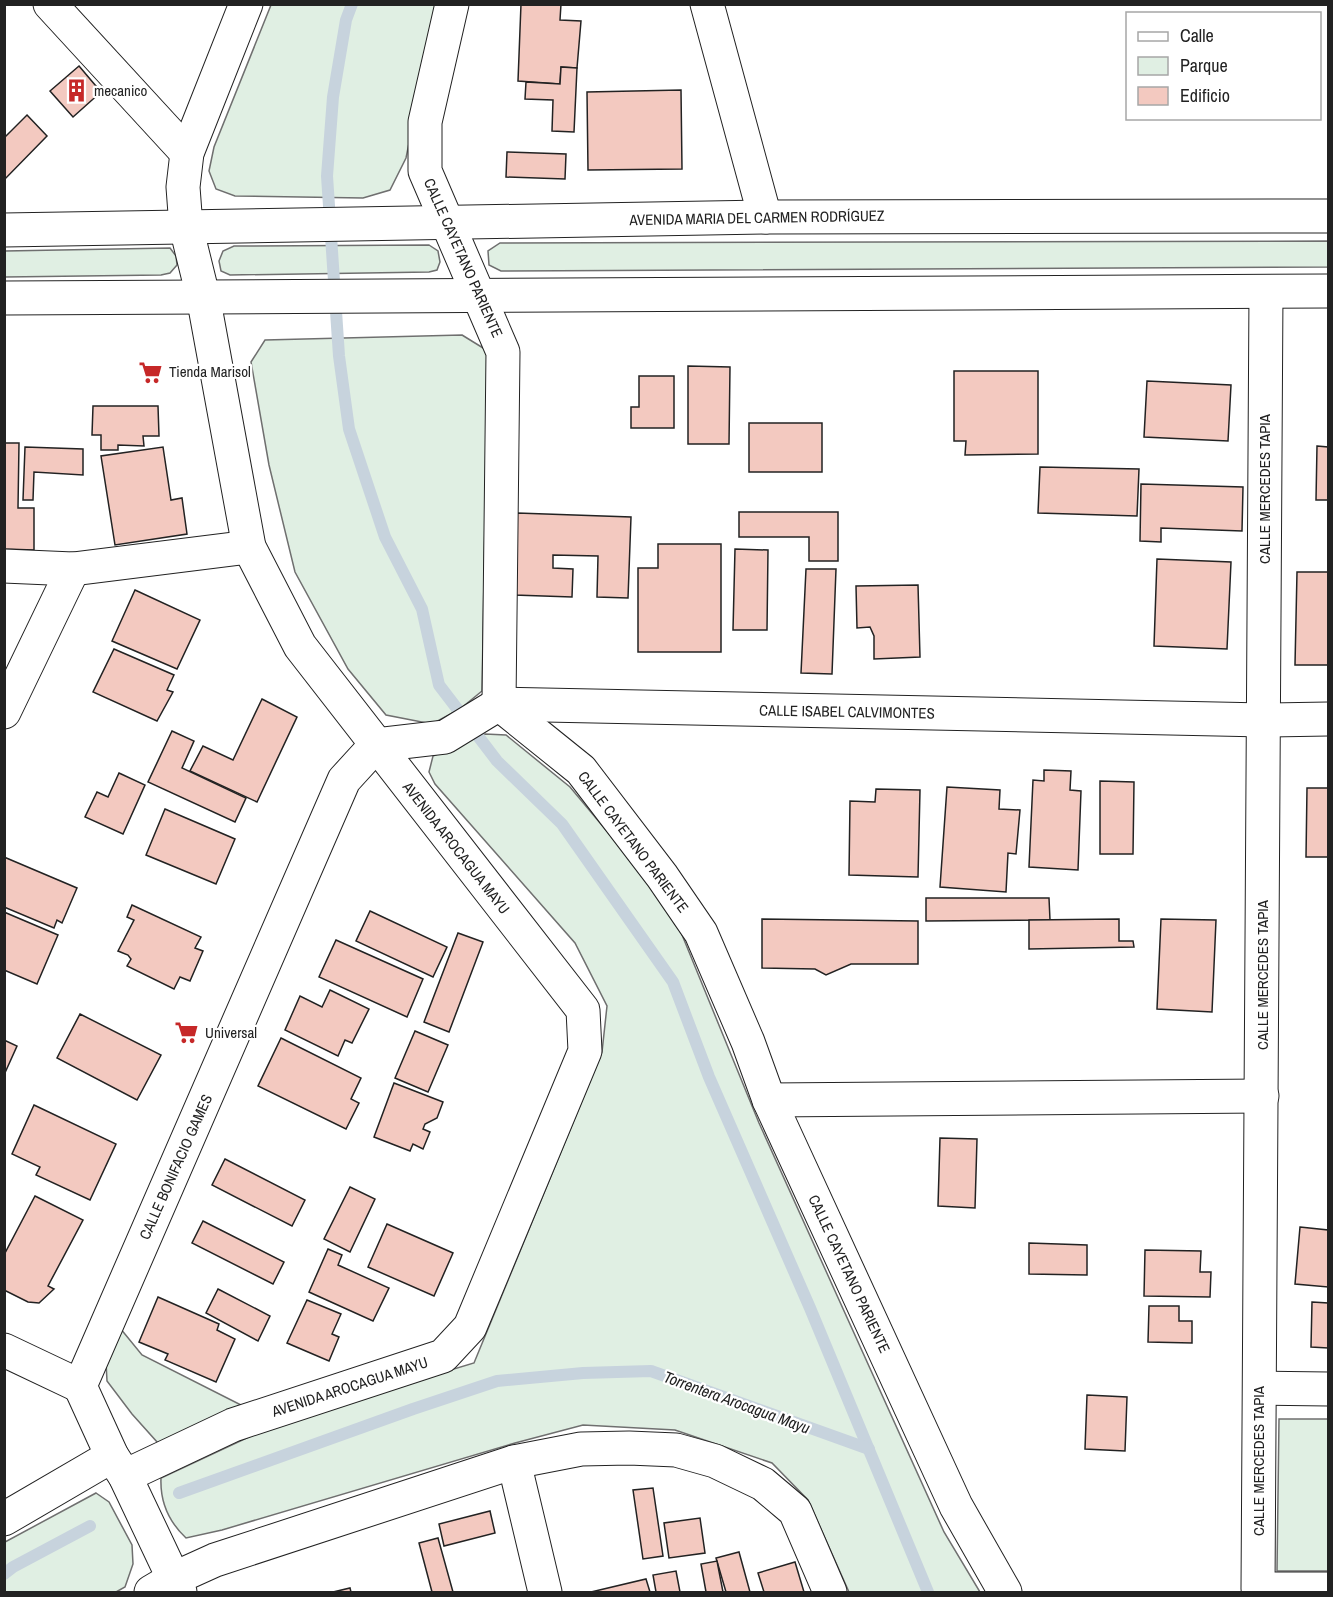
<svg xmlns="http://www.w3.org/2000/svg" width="1333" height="1597" viewBox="0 0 1333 1597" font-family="'Archivo Narrow',sans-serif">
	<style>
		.green { fill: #e0efe3; stroke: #6f6f6f; stroke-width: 1.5 }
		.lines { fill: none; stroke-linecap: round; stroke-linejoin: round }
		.stream { stroke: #c7d3dd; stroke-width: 12 }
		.building { fill: #f3c9c0; stroke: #222; stroke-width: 1.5 }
		.minor-casing { stroke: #222; stroke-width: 35 }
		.minor { stroke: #fff; stroke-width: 33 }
		.labels { text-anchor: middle; stroke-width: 4.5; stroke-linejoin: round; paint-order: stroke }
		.poi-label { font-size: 15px; fill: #222; stroke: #fff; text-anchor: start }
		.street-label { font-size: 15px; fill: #222; stroke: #fff }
		.water-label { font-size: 16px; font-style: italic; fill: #222; stroke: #fff }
	</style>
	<rect width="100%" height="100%" fill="#fff"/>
	<!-- green -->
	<g class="green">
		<path d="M271,5H437L406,158L390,190L363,198L235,196L216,189L209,171L214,147Z"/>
		<path d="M1328,241V267L501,271L489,265L488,251L500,243Z"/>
		<path d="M429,245L438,251L440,262L437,270L429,272L230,275L221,271L219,261L223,251L234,246Z"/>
		<path d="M170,248L176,256L177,265L170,273L161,275L5,277V251Z"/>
		<path d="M462,335L488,351L482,691L460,709L432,724L386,715L348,669L295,572L269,465L251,362L265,340Z"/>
		<path d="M485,734L506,735L570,787L641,872L678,925L759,1123L944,1532L980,1592H849L808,1500L772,1463L675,1430L583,1425L515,1443L222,1530L186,1538C169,1522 160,1501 161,1478L285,1420L474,1363L602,1052L607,1006L575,943L435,784L429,772L433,756Z"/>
		<path d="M120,1328L142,1355L241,1405L158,1443L132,1414L107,1381L106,1362Z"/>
		<path d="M1279,1419H1328V1571H1277Z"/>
		<path d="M96,1493L109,1502L132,1545L133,1564L125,1587L116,1592H5V1542Z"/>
	</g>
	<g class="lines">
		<!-- stream -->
		<g class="stream">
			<path d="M352,4L346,20L333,97L327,176L339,356L349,429L385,537L422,609L439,685L497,761L562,824L673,982L709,1077L810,1308L928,1592"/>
			<path d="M179,1493L413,1409L497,1381L583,1373L651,1371L869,1449"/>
			<path d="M4,1574L13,1567L90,1526"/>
		</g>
	</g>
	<!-- building -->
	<g class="building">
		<path d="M521,4H561L560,20L581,21L577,68L561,67L560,84L518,81Z"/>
		<path d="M79,66L101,92L73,117L50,91Z"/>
		<path d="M561,67L577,68L574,132L552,131L553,100L525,99L526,82L560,84Z"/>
		<path d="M681,90L682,169L588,170L587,92Z"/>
		<path d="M27,115L47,136L4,180V138Z"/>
		<path d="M507,152L566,154L565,179L506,177Z"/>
		<path d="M688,366L730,367L729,444H688Z"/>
		<path d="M954,371H1038V454L965,455L966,441H954Z"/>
		<path d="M639,376H674V428H631V407H639Z"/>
		<path d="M1147,381L1231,385L1228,441L1144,437Z"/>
		<path d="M93,406H158L159,436H143L144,446L118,445V450H101V435H92Z"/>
		<rect x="749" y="423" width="73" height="49"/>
		<path d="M4,443H19L18,508H34V550L4,549Z"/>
		<path d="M1317,446L1328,447V500H1316Z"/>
		<path d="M25,447L83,449V475L34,472L33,500H23Z"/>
		<path d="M163,447L171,500L182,498L187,534L115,545L101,456Z"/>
		<path d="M1040,467L1139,469L1137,516L1038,513Z"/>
		<path d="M1141,484L1243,487L1242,531L1161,528V542L1140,541Z"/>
		<path d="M739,512H838V561H809V537H739Z"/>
		<path d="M517,513L631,517L628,598L597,597L598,556L553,555V568L573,569L572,597L514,595Z"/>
		<path d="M658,544H721V652H638V568H658Z"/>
		<path d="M735,549L768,550L767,630H733Z"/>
		<path d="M1157,559L1231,562L1227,649L1154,646Z"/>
		<path d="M806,569H836L832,674L801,673Z"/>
		<path d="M1297,572H1328V665H1295Z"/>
		<path d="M918,585L920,657L874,659V636L870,627L857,628L856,586Z"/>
		<path d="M135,590L200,620L177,669L112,641Z"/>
		<path d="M114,649L174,675L167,690L173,692L157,721L93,692Z"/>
		<path d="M262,699L297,717L257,802L190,771L203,746L233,760Z"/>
		<path d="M172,731L194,741L182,768L246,798L235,822L148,782Z"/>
		<path d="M1044,770L1071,771L1070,790L1081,791L1078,870L1029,867L1033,780L1044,781Z"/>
		<path d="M119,773L145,785L123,834L85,817L97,792L108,797Z"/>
		<path d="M1100,781L1134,782L1133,854H1100Z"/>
		<path d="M947,787L1000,790L999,809L1020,810L1016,854L1008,853L1006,892L940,887Z"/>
		<path d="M1307,788H1328V857H1306Z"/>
		<path d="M876,789L920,790L918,877L849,875L850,801L875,802Z"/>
		<path d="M165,809L235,839L216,884L146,855Z"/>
		<path d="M4,857L77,888L62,923L57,920L54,928L4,907Z"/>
		<path d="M926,898H1049L1050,920L926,921Z"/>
		<path d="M132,905L201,937L195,948L203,951L190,981L180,977L174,989L127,966L131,959L128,955L118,951L134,920L127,917Z"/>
		<path d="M370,911L447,947L433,977L356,941Z"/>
		<path d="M4,912L58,935L37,984L4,970Z"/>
		<path d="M762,919L918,921V964H851L826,975L815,969L762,968Z"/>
		<path d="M1119,919V941H1133L1134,947L1029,949V920Z"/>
		<path d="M1161,919L1216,920L1212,1012L1157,1009Z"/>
		<path d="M458,933L483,942L449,1032L424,1022Z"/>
		<path d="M336,940L423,979L407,1017L319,977Z"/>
		<path d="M330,990L369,1009L352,1043L345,1040L338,1056L285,1030L300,996L322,1007Z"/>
		<path d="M80,1014L161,1055L137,1100L57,1058Z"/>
		<path d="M415,1031L448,1045L428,1092L395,1078Z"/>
		<path d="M281,1038L361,1078L351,1099L359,1103L346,1129L258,1086Z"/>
		<path d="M4,1040L17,1046L4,1075Z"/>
		<path d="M394,1083L443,1102L437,1118L425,1124L423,1129L430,1132L423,1149L413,1144L410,1151L374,1137Z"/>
		<path d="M34,1105L116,1144L90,1200L36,1175L40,1167L12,1154Z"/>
		<path d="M940,1138L977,1139L975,1208L938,1206Z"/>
		<path d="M225,1159L305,1200L292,1226L212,1185Z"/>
		<path d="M350,1187L375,1199L350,1252L324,1239Z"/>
		<path d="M35,1196L83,1220L48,1286L54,1289L39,1303L28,1302L4,1290V1255Z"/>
		<path d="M203,1221L284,1262L273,1284L192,1243Z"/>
		<path d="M387,1224L453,1253L434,1296L368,1267Z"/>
		<path d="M1300,1227L1328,1230V1287L1295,1284Z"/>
		<path d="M1029,1243L1087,1245V1275L1029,1274Z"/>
		<path d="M328,1249L342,1255L338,1265L389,1288L373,1321L309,1292Z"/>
		<path d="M1145,1250L1201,1251L1200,1272H1211L1210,1297L1144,1296Z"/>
		<path d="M218,1289L270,1316L258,1341L206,1313Z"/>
		<path d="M158,1297L219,1324L217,1330L235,1339L216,1382L165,1360L168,1354L139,1342Z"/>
		<path d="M307,1300L341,1314L332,1334L339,1337L329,1361L287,1343Z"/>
		<path d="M1312,1302L1328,1303V1348L1311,1347Z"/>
		<path d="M1149,1306H1179V1321H1192V1343L1148,1342Z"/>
		<path d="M1087,1395L1127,1397L1125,1451L1085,1449Z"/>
		<path d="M653,1488L663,1556L643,1559L633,1490Z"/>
		<path d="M490,1511L495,1533L444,1546L439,1524Z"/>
		<path d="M700,1518L705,1553L669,1558L664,1523Z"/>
		<path d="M438,1538L453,1592H432L419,1543Z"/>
		<path d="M739,1552L750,1592H726L716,1558Z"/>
		<path d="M717,1561L723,1592H706L701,1564Z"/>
		<path d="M795,1562L804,1592H764L758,1573Z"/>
		<path d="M676,1571L680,1592H656L653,1575Z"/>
		<path d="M646,1579L650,1592H591Z"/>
		<path d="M350,1588L351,1592H333Z"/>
	</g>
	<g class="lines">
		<defs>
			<g id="minor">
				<path d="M50,4L187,153"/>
				<path d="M452,4L425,122V171L503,352L499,704"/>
				<path d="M707,4L765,217"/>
				<path d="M4,230L765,217L1328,216"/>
				<path d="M1266,292L1258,1589H1328"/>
				<path d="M4,298L1328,291"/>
				<path d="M4,566L73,569L249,547"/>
				<path d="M499,704L581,770L662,876L701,933L748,1042L769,1100L956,1506L1005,1592"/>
				<path d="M4,712L73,569"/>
				<path d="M376,745L445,737L499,704L1264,720L1328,719"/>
				<path d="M769,1100L1262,1096"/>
				<path d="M4,1350L80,1386"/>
				<path d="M1260,1388L1328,1389"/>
				<path d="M514,1462L545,1592"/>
				<path d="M125,1476L233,1425L443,1356L470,1327L585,1051L583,1010L300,646L249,547L203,296L186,227L183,187L187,153L246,4"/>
				<path d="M4,1519L112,1456"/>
				<path d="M151,1592L173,1579L215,1560L514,1462L581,1449L629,1448L676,1450L715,1461L763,1484L795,1511L830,1592"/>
				<path d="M180,1592L125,1476L112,1456L80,1386L344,780L376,745"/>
			</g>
		</defs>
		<!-- minor casing -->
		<use href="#minor" class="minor-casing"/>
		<!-- minor -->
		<use href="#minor" class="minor"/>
	</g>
	<!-- icons -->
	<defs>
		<symbol id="building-bare" viewBox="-9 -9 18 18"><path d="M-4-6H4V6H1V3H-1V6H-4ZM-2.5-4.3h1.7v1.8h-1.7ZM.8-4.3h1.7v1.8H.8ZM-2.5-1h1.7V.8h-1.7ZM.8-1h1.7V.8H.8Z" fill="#c62828" stroke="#fff" stroke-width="2.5" paint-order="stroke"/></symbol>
		<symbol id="supermarket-bare" viewBox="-9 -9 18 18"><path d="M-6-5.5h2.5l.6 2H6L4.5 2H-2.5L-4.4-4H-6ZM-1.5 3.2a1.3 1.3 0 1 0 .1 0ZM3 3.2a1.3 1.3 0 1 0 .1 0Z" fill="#c62828" stroke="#fff" stroke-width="2.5" paint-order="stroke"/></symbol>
	</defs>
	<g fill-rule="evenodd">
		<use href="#building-bare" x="60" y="74" width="33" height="33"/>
		<use href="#supermarket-bare" x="134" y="356" width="33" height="33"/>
		<use href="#supermarket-bare" x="170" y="1016" width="33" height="33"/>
	</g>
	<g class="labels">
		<!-- poi labels -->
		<g class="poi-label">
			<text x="94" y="96">mecanico</text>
			<text x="169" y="377">Tienda Marisol</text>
			<text x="205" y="1038">Universal</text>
		</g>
		<!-- street labels -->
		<g class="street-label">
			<text transform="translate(757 218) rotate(-1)" y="5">AVENIDA MARIA DEL CARMEN RODRÍGUEZ</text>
			<text transform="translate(463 258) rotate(66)" y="5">CALLE CAYETANO PARIENTE</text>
			<text transform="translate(1265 489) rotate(-90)" y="5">CALLE MERCEDES TAPIA</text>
			<text transform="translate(847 712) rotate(1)" y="5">CALLE ISABEL CALVIMONTES</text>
			<text transform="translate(633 842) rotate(53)" y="5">CALLE CAYETANO PARIENTE</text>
			<text transform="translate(456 848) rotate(52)" y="5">AVENIDA AROCAGUA MAYU</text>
			<text transform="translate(1263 975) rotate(-90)" y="5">CALLE MERCEDES TAPIA</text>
			<text transform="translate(176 1167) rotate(-66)" y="5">CALLE BONIFACIO GAMES</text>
			<text transform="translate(849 1274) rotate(65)" y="5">CALLE CAYETANO PARIENTE</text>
			<text transform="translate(350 1387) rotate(-18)" y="5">AVENIDA AROCAGUA MAYU</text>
			<text transform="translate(1259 1461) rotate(-90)" y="5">CALLE MERCEDES TAPIA</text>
		</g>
		<!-- water labels -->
		<g class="water-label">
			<text transform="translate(737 1402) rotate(20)" y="6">Torrentera Arocagua Mayu</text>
		</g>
	</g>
	<!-- border -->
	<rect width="1333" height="1597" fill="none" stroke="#222222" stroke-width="12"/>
	<!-- legend -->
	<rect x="1126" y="12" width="195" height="108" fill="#ffffff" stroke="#a7a7a7" stroke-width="1.5"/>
	<rect x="1138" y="32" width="30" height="9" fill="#ffffff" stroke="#a7a7a7" stroke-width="1.5"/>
	<text x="1180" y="42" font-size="18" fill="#222222">Calle</text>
	<rect x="1138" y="57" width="30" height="18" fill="#e0efe3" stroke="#a7a7a7" stroke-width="1.5"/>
	<text x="1180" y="72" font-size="18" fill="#222222">Parque</text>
	<rect x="1138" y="87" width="30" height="18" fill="#f3c9c0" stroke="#a7a7a7" stroke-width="1.5"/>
	<text x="1180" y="102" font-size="18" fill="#222222">Edificio</text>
</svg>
